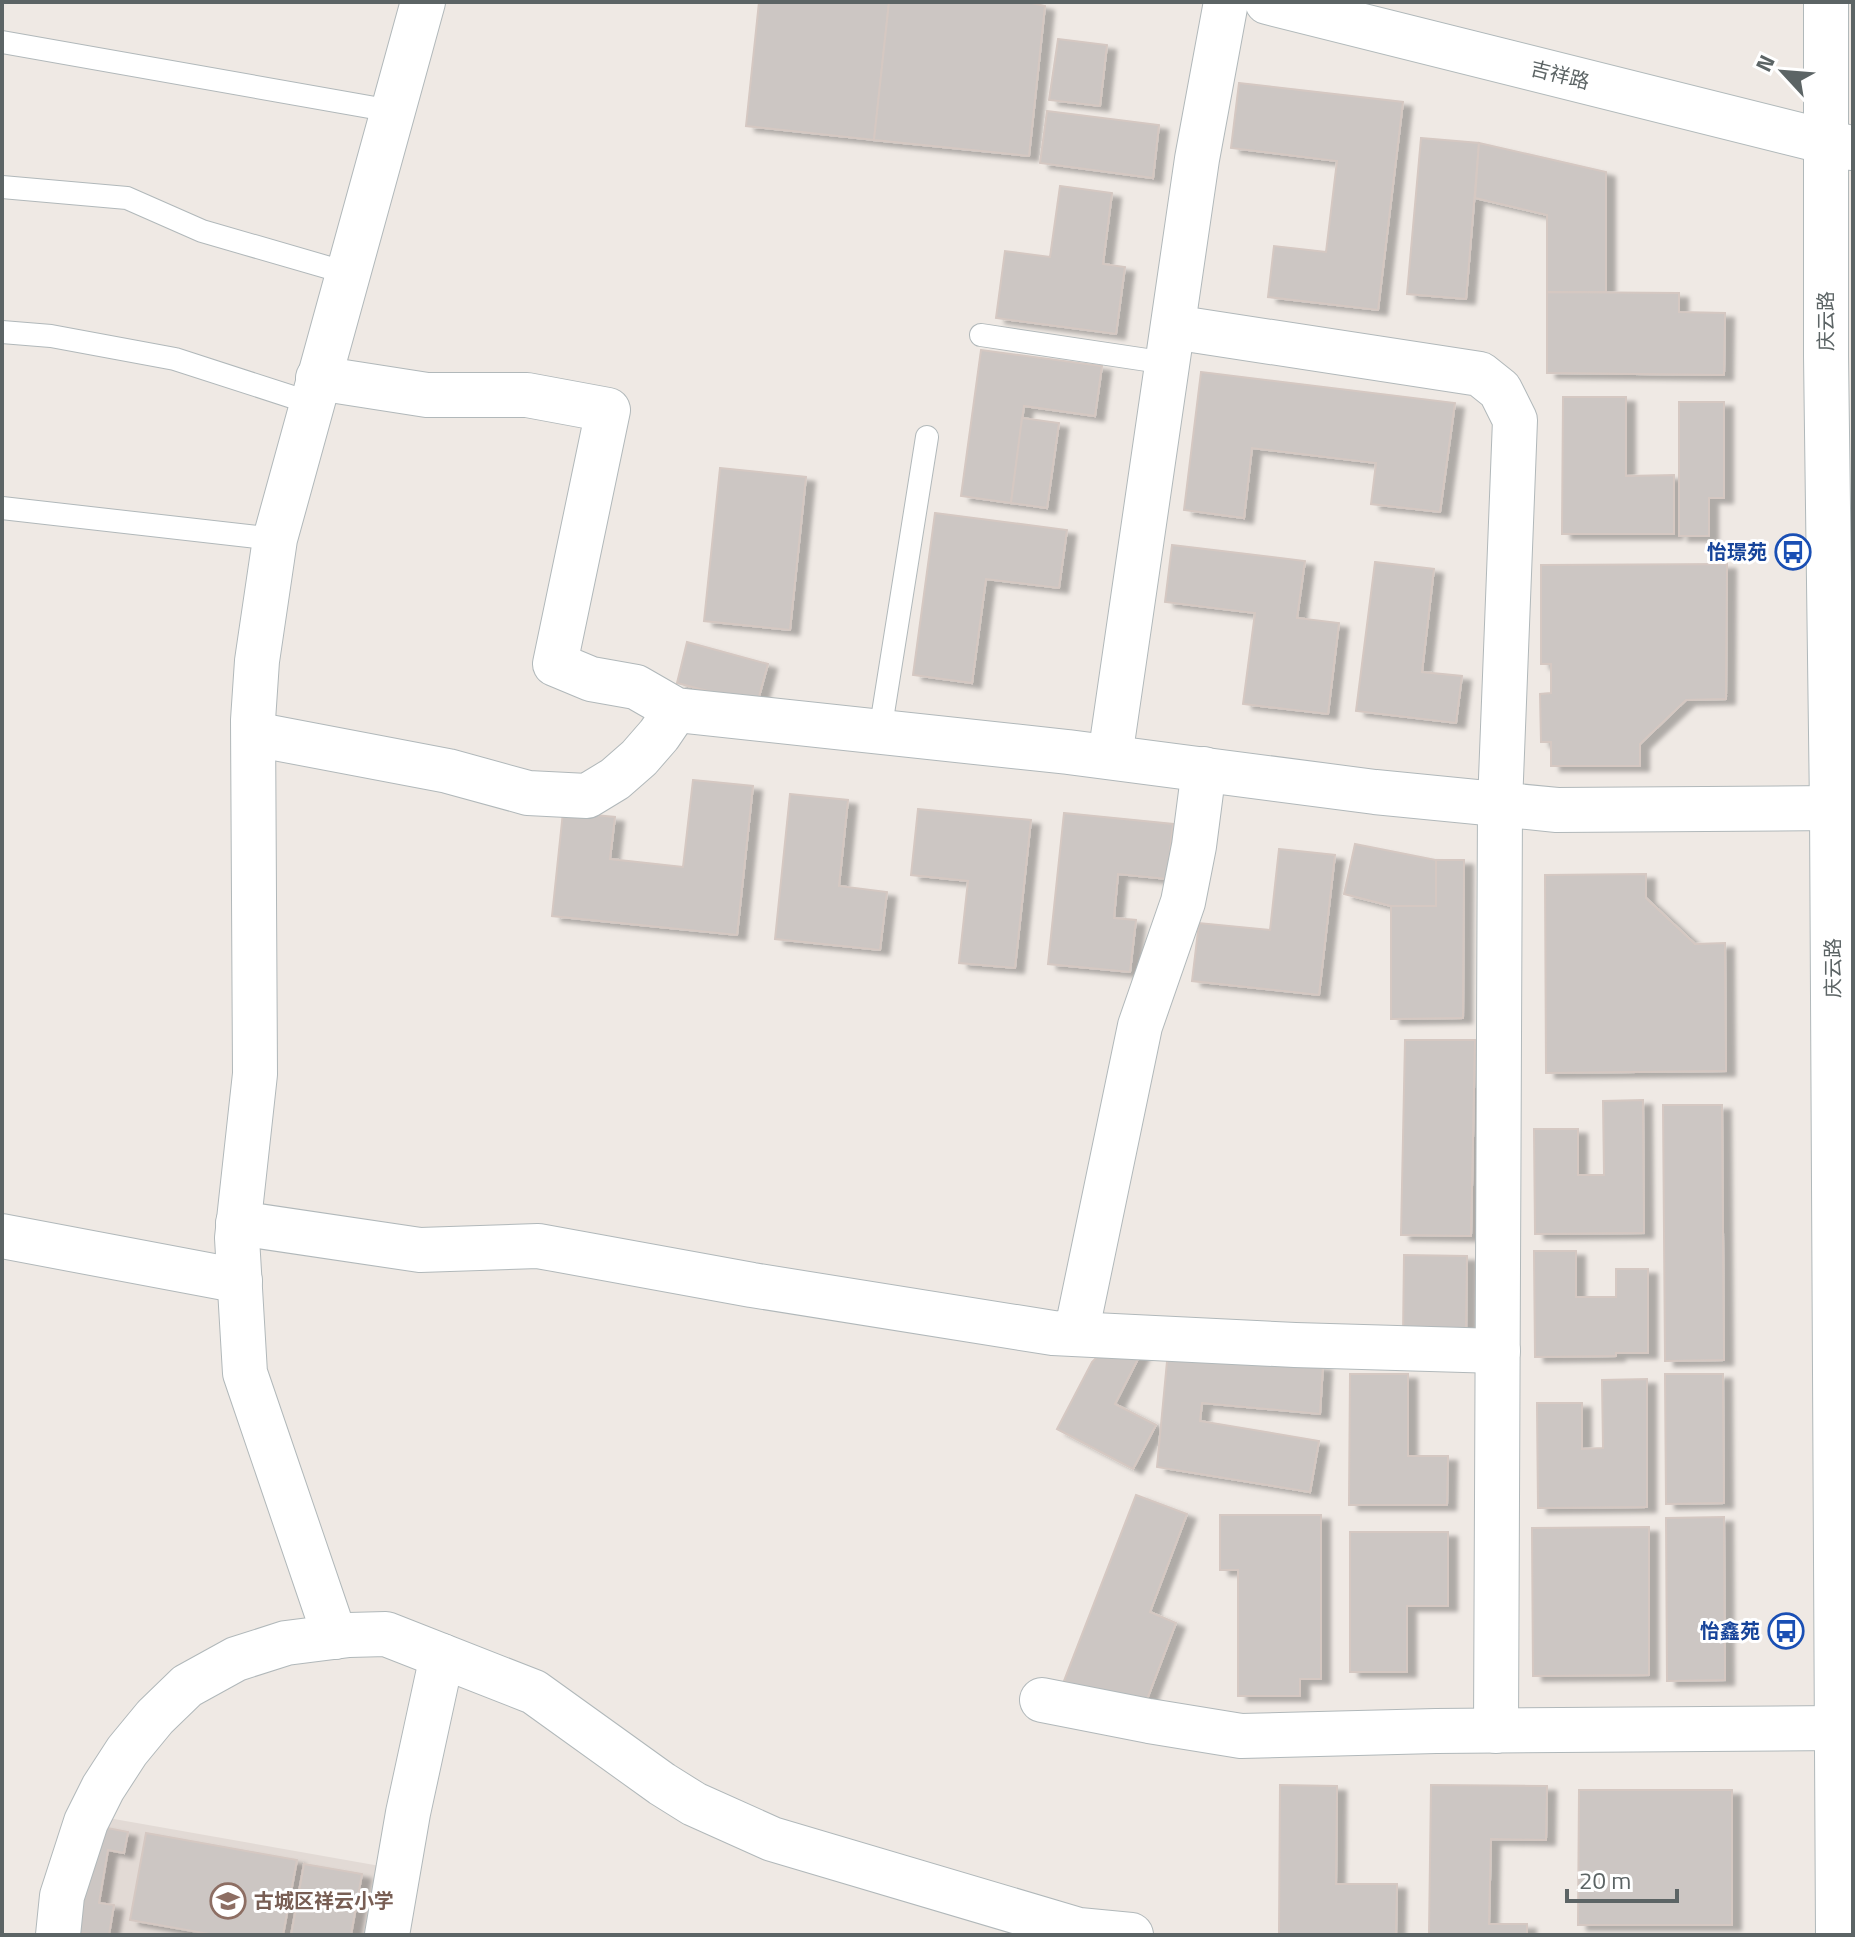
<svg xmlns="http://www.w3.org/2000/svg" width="1855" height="1937" viewBox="0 0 1855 1937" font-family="'Titillium Web','Noto Sans SC',sans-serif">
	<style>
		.education { fill: #e2dad5 }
		.building { fill: #ccc6c3; stroke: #d5c8c2; stroke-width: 2; filter: url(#shadow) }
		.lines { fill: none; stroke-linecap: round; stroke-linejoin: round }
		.lane-casing { stroke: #b1b8ba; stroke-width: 24 }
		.street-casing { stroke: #b1b8ba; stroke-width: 46 }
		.secondary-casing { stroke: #b0b8ba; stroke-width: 46 }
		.lane { stroke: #fff; stroke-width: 22 }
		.street { stroke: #fff; stroke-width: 44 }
		.secondary { stroke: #fff; stroke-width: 44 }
		.labels { text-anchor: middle; stroke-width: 6; stroke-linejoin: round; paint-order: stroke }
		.street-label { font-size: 20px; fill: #5c6465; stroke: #fff }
		.transit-label { font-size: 20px; font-weight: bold; fill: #164399; stroke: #fff; text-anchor: end }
		.education-label { font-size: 20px; font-weight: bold; fill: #785e54; stroke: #fff; text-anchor: start }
	</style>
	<defs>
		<filter id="shadow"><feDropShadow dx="9" dy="5" stdDeviation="2" flood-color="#0004"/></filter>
	</defs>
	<rect width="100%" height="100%" fill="#efe9e4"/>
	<!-- education -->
	<path class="education" d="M97,1816L380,1866L368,1935H75Z"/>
	<!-- building -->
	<g class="building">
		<path d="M759,2H889L874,140L746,126Z"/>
		<path d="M889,2H1027L1045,6L1029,156L874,140Z"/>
		<path d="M1058,39L1107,45L1100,106L1049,100Z"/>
		<path d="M1239,83L1403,102L1378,310L1268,297L1274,246L1326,252L1337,161L1231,148Z"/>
		<path d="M1047,111L1159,125L1153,178L1040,163Z"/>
		<path d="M1421,138L1479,143L1466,299L1407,294Z"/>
		<path d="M1479,143L1606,172V292H1547V215L1475,198Z"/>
		<path d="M1060,186L1112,193L1103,264L1125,267L1116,334L996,318L1005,251L1050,257Z"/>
		<path d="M1547,292L1679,293V312L1725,313L1724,375L1547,373Z"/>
		<path d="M981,350L1102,366L1095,416L1024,406L1011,503L961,496Z"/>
		<path d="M1201,372L1455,403L1440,512L1371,504L1376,463L1252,448L1244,518L1184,510Z"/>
		<path d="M1563,397H1626V476L1674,475V534H1562Z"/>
		<path d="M1679,402H1724V498H1709V536H1679Z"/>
		<path d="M1022,418L1059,423L1047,508L1011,503Z"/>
		<path d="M720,468L806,477L790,630L704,621Z"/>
		<path d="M935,513L1067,530L1059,588L986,579L972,683L913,675Z"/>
		<path d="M1172,545L1305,561L1297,618L1339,623L1328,714L1243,704L1255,613L1165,602Z"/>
		<path d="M1375,562L1434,569L1422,672L1462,676L1456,723L1356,711Z"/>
		<path d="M1727,564L1726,699L1686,700L1640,744V766H1551V742H1541L1540,694L1551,693V664H1541V565Z"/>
		<path d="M687,642L768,664L757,704L677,683Z"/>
		<path d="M693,780L753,786L737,935L552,916L563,812L615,817L610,859L683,867Z"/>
		<path d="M790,794L848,800L839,886L887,892L880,950L775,939Z"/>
		<path d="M918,809L1031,820L1015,968L959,963L968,881L911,875Z"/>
		<path d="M1064,813L1173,824L1167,879L1118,874L1114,918L1136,920L1130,972L1048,964Z"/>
		<path d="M1355,844L1436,860V906H1391L1344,894Z"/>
		<path d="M1279,849L1335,855L1319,995L1192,981L1199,923L1270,930Z"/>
		<path d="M1436,860H1464L1463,1018L1391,1019V906H1436Z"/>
		<path d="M1646,874V898L1695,944L1725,943L1726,1071L1546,1073L1545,875Z"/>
		<path d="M1405,1040H1475L1471,1236L1401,1235Z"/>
		<path d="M1643,1100L1644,1233L1535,1234L1534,1129H1578V1175H1604L1603,1101Z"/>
		<path d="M1663,1105H1722L1724,1360L1665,1361Z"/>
		<path d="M1534,1251H1576V1297H1616V1269H1648V1353H1616V1356L1535,1357Z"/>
		<path d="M1404,1255L1467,1256L1466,1337H1403Z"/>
		<path d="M1142,1351L1115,1404L1156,1425L1133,1469L1057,1429L1092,1362L1099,1355Z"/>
		<path d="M1168,1351L1323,1366L1320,1414L1202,1403L1200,1421L1319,1441L1310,1492L1157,1467Z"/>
		<path d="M1350,1374H1408V1456H1448L1447,1505H1349Z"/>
		<path d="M1665,1374H1723L1724,1503L1666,1504Z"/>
		<path d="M1647,1379V1507L1538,1508L1537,1403H1582V1449L1603,1448L1602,1380Z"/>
		<path d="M1136,1495L1187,1514L1150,1612L1176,1623L1143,1710L1064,1681Z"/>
		<path d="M1220,1515H1321V1679H1300V1696H1238V1570H1220Z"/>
		<path d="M1724,1517L1725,1680L1667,1681L1666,1518Z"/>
		<path d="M1649,1527V1675L1533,1676L1532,1528Z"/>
		<path d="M1350,1532H1448V1606H1407V1672H1350Z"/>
		<path d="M1280,1785L1337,1786L1336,1884H1397L1396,1935H1279Z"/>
		<path d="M1431,1785L1547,1786L1546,1840L1491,1839L1489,1924H1527V1935H1429Z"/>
		<path d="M1579,1790H1732V1925H1578Z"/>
		<path d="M97,1826L128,1832L124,1853L108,1850L99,1903L114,1905L109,1935L78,1933Z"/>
		<path d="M146,1833L297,1860L283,1935H215L130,1920Z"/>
		<path d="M304,1864L362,1874L351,1935H291Z"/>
	</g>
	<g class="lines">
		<defs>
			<g id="lane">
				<path d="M2,42L392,111"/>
				<path d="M2,187L127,198L202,231L347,273"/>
				<path d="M2,332L51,336L175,359L311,403"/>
				<path d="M981,335L1167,363"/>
				<path d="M2,508L275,539"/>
				<path d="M880,732L927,437"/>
			</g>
			<g id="street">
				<path d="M1173,327L1480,374L1500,390L1515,420L1500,804L1496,1731"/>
				<path d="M318,378L427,395H527L608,410L555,664L591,679L636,687L676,710L1068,752L1375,792L1557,810L1832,808"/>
				<path d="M254,734L448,771L528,793L587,796L615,779L639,758L659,735L676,710"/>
				<path d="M1110,757L1197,159L1226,2"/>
				<path d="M238,1223L420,1250L538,1246L752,1285L1053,1333L1295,1345L1498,1351"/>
				<path d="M2,1236L240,1281"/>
				<path d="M1076,1334L1140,1026L1183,902L1194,846L1204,769"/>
				<path d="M335,1637L245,1373L237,1238L255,1074L253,720L257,661L275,539L423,2"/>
				<path d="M1042,1700L1149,1721L1241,1736L1436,1731L1837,1728"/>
				<path d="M58,1935L62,1896L86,1822L103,1788L127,1751L155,1717L187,1686L236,1659L286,1643L349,1635L386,1634L534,1692L662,1784L694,1804L772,1839L1079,1930L1131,1935"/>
				<path d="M387,1935L408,1813L442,1656"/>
			</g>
			<g id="secondary">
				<path d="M1267,2L1851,148"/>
				<path d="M1826,2V356L1832,808L1838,1935"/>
			</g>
		</defs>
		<!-- lane casing -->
		<use href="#lane" class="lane-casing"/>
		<!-- street casing -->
		<use href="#street" class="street-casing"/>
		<!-- secondary casing -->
		<use href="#secondary" class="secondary-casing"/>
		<!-- lane -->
		<use href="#lane" class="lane"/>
		<!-- street -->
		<use href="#street" class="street"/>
		<!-- secondary -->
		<use href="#secondary" class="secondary"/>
	</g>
	<!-- icons -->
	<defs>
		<symbol id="bus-ring" viewBox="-11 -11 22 22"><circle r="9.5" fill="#fff" stroke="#1a4fb4" stroke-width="1.5"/><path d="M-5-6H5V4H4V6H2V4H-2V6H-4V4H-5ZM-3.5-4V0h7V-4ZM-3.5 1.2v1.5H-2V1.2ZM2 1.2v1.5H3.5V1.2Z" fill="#1a4fb4"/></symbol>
		<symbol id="school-ring" viewBox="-11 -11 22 22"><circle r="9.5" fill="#fff" stroke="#8d6e63" stroke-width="1.5"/><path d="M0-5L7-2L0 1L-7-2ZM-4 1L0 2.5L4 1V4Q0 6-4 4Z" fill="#8d6e63"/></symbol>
	</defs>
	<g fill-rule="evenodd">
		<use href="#bus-ring" x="1773" y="532" width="40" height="40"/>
		<use href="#bus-ring" x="1766" y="1611" width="40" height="40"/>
		<use href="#school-ring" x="208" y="1881" width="40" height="40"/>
	</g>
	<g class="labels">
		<!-- street labels -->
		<g class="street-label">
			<text transform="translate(1560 75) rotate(14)" y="7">吉祥路</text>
			<text transform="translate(1826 321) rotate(-90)" y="7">庆云路</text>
			<text transform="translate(1833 968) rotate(-90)" y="7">庆云路</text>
		</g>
		<!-- transit labels -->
		<g class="transit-label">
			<text x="1767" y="559">怡璟苑</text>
			<text x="1760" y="1638">怡鑫苑</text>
		</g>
		<!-- education labels -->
		<g class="education-label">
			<text x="254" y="1908">古城区祥云小学</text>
		</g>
	</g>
	<!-- border -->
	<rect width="1855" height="1937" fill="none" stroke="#5c6465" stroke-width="8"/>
	<!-- north arrow -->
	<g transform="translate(1783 72) rotate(296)" stroke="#ffffff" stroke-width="6" paint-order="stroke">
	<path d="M0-6L14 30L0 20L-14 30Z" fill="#5c6465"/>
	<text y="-12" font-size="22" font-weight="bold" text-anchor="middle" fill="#5c6465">N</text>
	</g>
	<!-- scale -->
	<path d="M1567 1889v12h110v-12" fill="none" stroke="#5c6465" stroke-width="4"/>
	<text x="1579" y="1889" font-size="24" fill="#5c6465" stroke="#ffffff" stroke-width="6" paint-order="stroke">20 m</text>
</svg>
